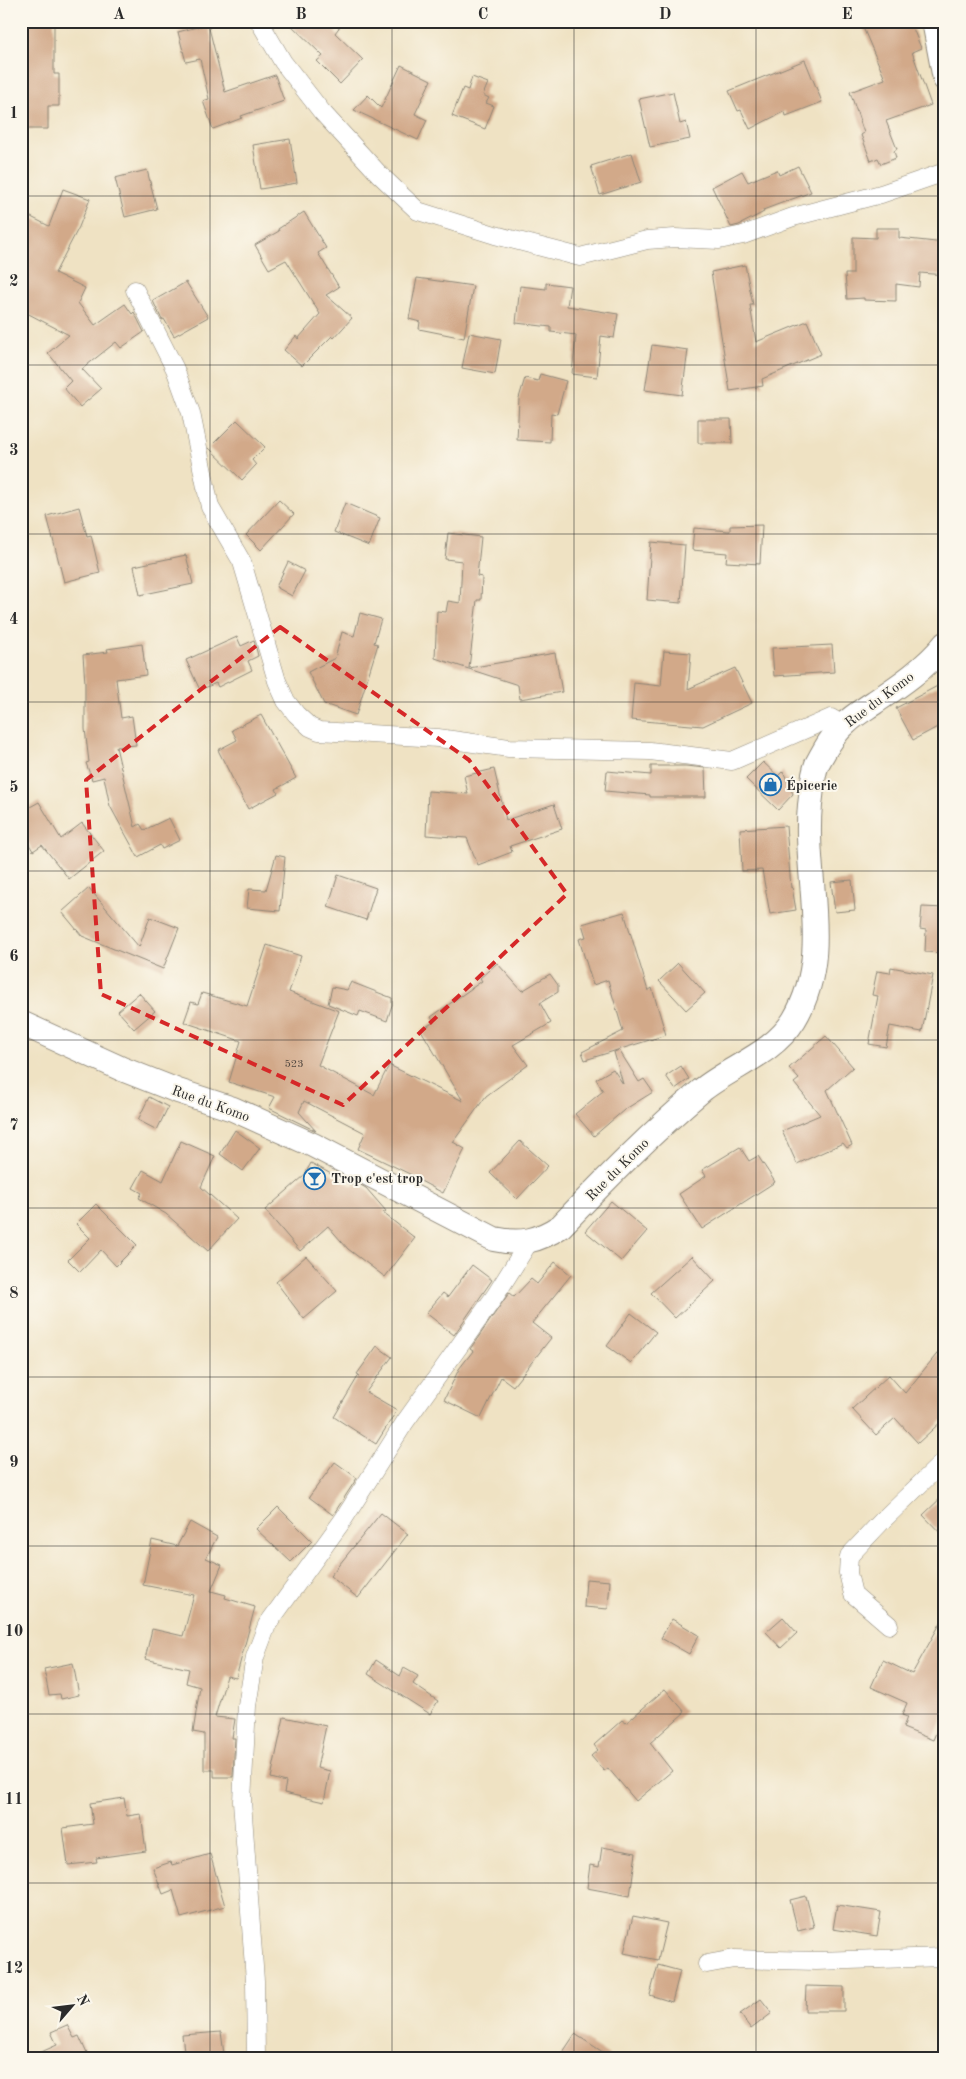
<svg xmlns="http://www.w3.org/2000/svg" width="966" height="2079" viewBox="0 0 966 2079" font-family="'Old Standard TT',serif">
	<style>
		.building { fill: #d2a989 }
		.lines { fill: none; stroke-linecap: round; stroke-linejoin: round }
		.street-casing { stroke: #8d8677; stroke-width: 19 }
		.secondary-casing { stroke: #8d8677; stroke-width: 26 }
		.street { stroke: #fff; stroke-width: 18 }
		.secondary { stroke: #fff; stroke-width: 24 }
		.marked { fill: none; stroke: #d62828; stroke-width: 4; stroke-dasharray: 10 6; stroke-linejoin: round }
		.grid { fill: none; stroke: #2b2b2b; stroke-width: 1; stroke-opacity: 0.55 }
		.labels { text-anchor: middle; stroke-width: 4; stroke-linejoin: round; paint-order: stroke }
		.number-label { font-size: 11px; fill: #554a42 }
		.street-label { font-size: 14px; fill: #2b2b2b; stroke: #fbf7ec }
		.poi-label { font-size: 14px; font-weight: bold; fill: #2b2b2b; stroke: #fbf7ec; text-anchor: start }
		.neatline { fill: none; stroke: #2b2b2b; stroke-width: 2 }
		.grid-label { font-size: 16px; text-anchor: middle; font-weight: bold; fill: #2b2b2b }
	</style>
	<rect width="100%" height="100%" fill="#fbf7ec"/>
	<filter id="ink" filterUnits="userSpaceOnUse"><feTurbulence type="fractalNoise" baseFrequency=".02" numOctaves="2"/><feDisplacementMap in="SourceGraphic" scale="10" xChannelSelector="R" yChannelSelector="G"/><feConvolveMatrix kernelMatrix="1 2 1 2 8 2 1 2 1" color-interpolation-filters="sRGB"/></filter>
	<filter id="wash" filterUnits="userSpaceOnUse"><feTurbulence type="fractalNoise" baseFrequency=".0096" numOctaves="4" result="noise"/><feDisplacementMap in="SourceGraphic" scale="20" xChannelSelector="R" yChannelSelector="G"/><feGaussianBlur stdDeviation="1.12" result="paint"/><feColorMatrix in="noise" values="0 0 0 0 0 0 0 0 0 0 0 0 0 0 0 0 0 1.4 0 .05"/><feComposite in="paint" operator="in"/></filter>
	<g filter="url(#wash)">
		<rect width="100%" height="100%" fill="#efe2c3"/>
		<g id="blocks">
			<!-- building -->
			<g class="building">
				<path d="M21,21H54V74H59V106H48V129H21Z"/>
				<path d="M287,21H344L335,33L363,60L340,84L317,61L323,56Z"/>
				<path d="M871,21H910L921,48L912,52L931,105L886,121L897,149L894,151L896,158L881,164L878,158L871,161L861,135L864,133L850,92L885,79L862,25Z"/>
				<path d="M208,24L225,92L275,75L284,101L241,116L242,118L213,129L203,101L209,99L200,59L186,62L178,32Z"/>
				<path d="M805,60L822,102L786,116L785,111L750,129L741,110L738,111L729,91Z"/>
				<path d="M401,65L431,80L415,114L427,120L418,140L354,110L368,95L381,108Z"/>
				<path d="M472,77L488,83L483,95L489,98L486,103L494,106L485,129L452,116L463,88L468,90Z"/>
				<path d="M673,92L680,124L686,122L690,139L650,147L639,99Z"/>
				<path d="M290,139L297,183L260,189L253,145Z"/>
				<path d="M632,153L641,182L600,195L591,166Z"/>
				<path d="M798,166L811,192L763,210L764,212L739,225L731,227L712,187L742,171L748,182L777,170L779,175Z"/>
				<path d="M147,170L157,209L125,217L115,178Z"/>
				<path d="M63,189L90,199L79,227L55,273L85,288L78,303L95,325L125,304L132,314L134,312L144,332L121,348L116,342L82,369L101,389L80,407L64,388L71,381L48,353L69,335L21,310V231L29,216L49,226Z"/>
				<path d="M304,212L326,248L318,253L339,287L326,295L352,318L334,338L332,336L302,366L284,350L296,336L298,339L320,314L286,260L269,269L255,245L279,231L278,229Z"/>
				<path d="M876,228H899V238L945,243V275L920,273L919,287L896,284V301L864,300V298L847,299L845,274H853V237L876,238Z"/>
				<path d="M745,265L753,305H750L756,342L807,321L821,354L762,379L763,386L730,391L711,272Z"/>
				<path d="M417,278L473,286L464,338L419,329L420,322L409,319Z"/>
				<path d="M186,282L208,317L174,336L164,319L162,320L153,301Z"/>
				<path d="M546,283L570,286L567,306L618,314L614,338L601,336L597,377L572,374L576,335L551,332V327L516,323L520,286L546,289Z"/>
				<path d="M469,333L501,339L495,374L462,368Z"/>
				<path d="M652,345L688,350L682,395L645,390Z"/>
				<path d="M540,374L566,381L557,414L551,413L550,442L517,440L519,398L525,378L538,381Z"/>
				<path d="M698,419H731L732,443H698Z"/>
				<path d="M237,420L265,447L252,460L256,465L242,480L209,448Z"/>
				<path d="M279,500L294,514L261,550L246,535Z"/>
				<path d="M345,503L380,518L369,546L334,532Z"/>
				<path d="M79,507L87,536L91,535L100,573L64,582L47,516Z"/>
				<path d="M762,525L760,564L726,562L727,553L692,550L694,528L730,531V526Z"/>
				<path d="M448,533L481,537L477,576L482,577L481,600H477L469,668L555,653L562,692L520,699L518,685L435,658L437,611L446,612L448,601L460,603L462,561L445,559Z"/>
				<path d="M651,542L685,545L681,603L647,600Z"/>
				<path d="M186,555L193,584L140,595L134,566Z"/>
				<path d="M288,562L305,571L292,596L276,587Z"/>
				<path d="M360,613L381,619L374,643L378,644L356,715L324,704L308,672L335,658L342,632L354,636Z"/>
				<path d="M237,637L241,646L254,640L258,656L248,661L252,670L218,687L216,683L200,690L186,660Z"/>
				<path d="M142,644L146,675L116,679L121,718L132,716L136,745L116,747L135,827L140,824L144,830L169,818L180,840L162,849L160,845L138,857L110,806L104,777L92,780L86,763L89,762L85,729V683L83,655L108,652L107,649Z"/>
				<path d="M832,645L834,672L774,676L772,648Z"/>
				<path d="M664,651L691,653L688,689L735,668L752,703L703,726L631,720L634,683L661,686Z"/>
				<path d="M945,682V723L913,740L896,708Z"/>
				<path d="M261,715L296,778L276,789L278,793L248,809L218,750L237,740L232,730Z"/>
				<path d="M763,762L778,776L783,771L793,794L778,810L746,779Z"/>
				<path d="M651,766H686L705,768L706,797H650V795L605,791L607,771L651,775Z"/>
				<path d="M494,769L506,820L554,804L562,829L510,846L512,852L478,865L467,838L426,835L428,791L468,794L464,776Z"/>
				<path d="M39,802L61,839L82,823L104,851L69,879L42,845L33,851L21,831V812Z"/>
				<path d="M786,826L791,888L792,887L796,910L770,914L762,870L742,871L740,829Z"/>
				<path d="M276,855L285,857L280,911L247,908L249,889L266,890Z"/>
				<path d="M338,875L376,888L366,920L328,907Z"/>
				<path d="M852,880L855,910L835,912L831,882Z"/>
				<path d="M89,888L139,947L150,917L179,928L163,969L82,936L62,912Z"/>
				<path d="M922,907L945,908V953L925,952L926,930L920,929Z"/>
				<path d="M624,912L648,991L652,988L666,1035L585,1060L582,1052L623,1031L608,980L593,985L579,939L586,937L582,924Z"/>
				<path d="M267,945L301,956L289,992L339,1011L318,1065L374,1095L389,1065L463,1101L421,1030L434,1022L431,1017L482,981L480,978L497,963L522,991L550,974L558,985V992L540,1003L551,1023L513,1045L528,1065L486,1096L453,1142L465,1149L443,1193L417,1179L418,1178L358,1149L365,1133L304,1101L299,1112L316,1131L269,1108L275,1097L229,1082L241,1041L184,1022L191,1002L198,1004L202,993L247,1006Z"/>
				<path d="M678,963L705,993L686,1010L659,981Z"/>
				<path d="M891,967L933,975L922,1032L890,1026L886,1047L869,1044L878,996L872,995L877,971L890,973Z"/>
				<path d="M351,982L392,998V1005L387,1021L360,1011L358,1016L328,1004L332,987L347,990Z"/>
				<path d="M139,993L155,1011L134,1029L118,1011Z"/>
				<path d="M826,1036L853,1067L827,1090L852,1145L847,1148L843,1143L797,1164L782,1131L820,1115L794,1083L799,1079L789,1068Z"/>
				<path d="M619,1050L639,1082L644,1079L653,1092L624,1110L594,1136L575,1114L603,1091L596,1079L613,1069L623,1084L614,1052Z"/>
				<path d="M681,1066L689,1079L675,1089L666,1076Z"/>
				<path d="M149,1097L168,1107L157,1130L138,1120Z"/>
				<path d="M235,1130L260,1148L243,1171L220,1154Z"/>
				<path d="M181,1141L215,1156L201,1187L237,1219L208,1251L166,1214L139,1198L142,1193L133,1188L143,1170L163,1181Z"/>
				<path d="M520,1141L548,1166L517,1199L490,1173Z"/>
				<path d="M740,1147L749,1161L758,1156L775,1182L702,1229L679,1194L706,1176L702,1170Z"/>
				<path d="M311,1163L353,1186L357,1183L366,1188L386,1211L383,1213L415,1238L385,1277L348,1249L328,1226L300,1251L265,1210L304,1176Z"/>
				<path d="M611,1201L647,1231L621,1261L585,1231Z"/>
				<path d="M96,1204L137,1245L116,1266L101,1250L80,1272L68,1260L90,1238L76,1224Z"/>
				<path d="M306,1256L337,1291L304,1319L276,1282Z"/>
				<path d="M692,1256L715,1281L675,1318L651,1293Z"/>
				<path d="M555,1262L571,1275L532,1323L551,1338L513,1386L501,1377L481,1418L444,1400L459,1369L473,1351L470,1349L509,1293L514,1297L531,1279L537,1284Z"/>
				<path d="M472,1265L492,1280L454,1335L426,1313L443,1293L448,1297Z"/>
				<path d="M631,1313L656,1332L631,1363L607,1346Z"/>
				<path d="M945,1344V1418L918,1443L895,1418L876,1435L852,1409L889,1375L905,1393Z"/>
				<path d="M377,1346L392,1357L366,1392L397,1410L376,1444L334,1417L359,1375L357,1374Z"/>
				<path d="M335,1462L357,1478L333,1515L309,1497Z"/>
				<path d="M945,1494V1538L923,1515Z"/>
				<path d="M278,1507L312,1541L291,1562L256,1529Z"/>
				<path d="M381,1513L408,1534L358,1598L330,1576Z"/>
				<path d="M190,1522L217,1537L206,1558L222,1565L211,1591L226,1595L225,1598L255,1607L236,1678L227,1676L215,1717L235,1719L232,1738H235L233,1777H214V1770H204V1734L193,1732L200,1687L186,1683L189,1669L145,1659L152,1629L183,1636L194,1595L143,1585L152,1540L177,1546Z"/>
				<path d="M586,1579L610,1581L608,1609L584,1607Z"/>
				<path d="M945,1615V1711L933,1740L903,1728L907,1717L902,1715L907,1703L871,1687L883,1660L912,1674Z"/>
				<path d="M783,1617L797,1633L781,1648L766,1632Z"/>
				<path d="M672,1619L699,1635L689,1654L661,1638Z"/>
				<path d="M376,1660L400,1676L404,1668L418,1676L413,1684L438,1701L430,1714L368,1674Z"/>
				<path d="M73,1663L79,1695L61,1699L60,1694L49,1695L44,1669Z"/>
				<path d="M665,1689L685,1712L650,1743L672,1771L636,1801L608,1768L604,1771L591,1756L598,1750L594,1745L622,1720L626,1723Z"/>
				<path d="M284,1717L326,1726L317,1768L330,1771L324,1802L284,1793L286,1782L271,1778Z"/>
				<path d="M124,1798L127,1816L141,1814L146,1851L96,1858L97,1862L68,1865L63,1828L93,1824L90,1803Z"/>
				<path d="M602,1847L636,1853L630,1896L587,1888L590,1865L599,1867Z"/>
				<path d="M210,1854L225,1906L181,1918L173,1890L163,1894L153,1868L171,1862L172,1865Z"/>
				<path d="M806,1896L814,1927L798,1931L790,1900Z"/>
				<path d="M837,1905L881,1912L877,1936L833,1929Z"/>
				<path d="M633,1916L667,1923L658,1960L624,1953Z"/>
				<path d="M658,1965L680,1971L672,2002L650,1995Z"/>
				<path d="M806,1986L844,1987V2011H805Z"/>
				<path d="M761,1999L772,2013L751,2029L740,2014Z"/>
				<path d="M67,2025L74,2038L79,2036L89,2058H28L57,2045L51,2032Z"/>
				<path d="M221,2032L224,2054L185,2058L182,2035Z"/>
				<path d="M575,2034L612,2058H559Z"/>
			</g>
		</g>
	</g>
	<g filter="url(#ink)">
		<use href="#blocks" fill-opacity="0" stroke="#8d8677" stroke-width="1"/>
		<g class="lines">
			<defs>
				<g id="street">
					<path d="M259,21L283,62L322,112L379,174L418,211L495,235L580,257L647,240L675,238L719,240L743,235L793,217L881,194L945,172"/>
					<path d="M135,290L175,369L191,413L210,507L242,562L277,681L286,701L296,714L310,727L319,731L438,738L509,748L650,751L732,761L831,718L843,725"/>
					<path d="M889,1625L853,1594L848,1573L849,1556L883,1520L945,1460"/>
					<path d="M707,1964L734,1959L816,1961L945,1957"/>
					<path d="M256,2058L255,1981L242,1801L247,1706L255,1657L267,1625L343,1520L405,1422L495,1296L529,1242"/>
				</g>
				<g id="secondary">
					<path d="M934,21L945,79"/>
					<path d="M21,1023L122,1069L178,1091L233,1109L313,1145L494,1239C521,1245 538,1241 561,1226C606,1179 652,1132 702,1090C732,1066 773,1054 794,1020C834,954 803,876 810,805C812,792 812,776 817,764C824,751 833,734 845,724C854,715 865,709 875,702C899,686 927,667 945,644"/>
				</g>
			</defs>
			<!-- street casing -->
			<use href="#street" class="street-casing"/>
			<!-- secondary casing -->
			<use href="#secondary" class="secondary-casing"/>
			<!-- street -->
			<use href="#street" class="street"/>
			<!-- secondary -->
			<use href="#secondary" class="secondary"/>
		</g>
	</g>
	<!-- marked area -->
	<path class="marked" d="M280,627L469,760L567,894L343,1105L101,994L86,780Z"/>
	<!-- grid -->
	<path class="grid" d="M210,21V2058M392,21V2058M574,21V2058M756,21V2058M21,196H945M21,365H945M21,534H945M21,702H945M21,871H945M21,1040H945M21,1208H945M21,1377H945M21,1546H945M21,1714H945M21,1883H945"/>
	<!-- icons -->
	<defs>
		<symbol id="shop-ring" viewBox="-11 -11 22 22"><circle r="9.5" fill="#fbf7ec" stroke="#1f6fb2" stroke-width="1.5"/><path d="M-5-2.5h2.3a2.7 3.5 0 0 1 5.4 0H5L5.5 6h-11ZM-1.5-2.5h3a1.5 2.3 0 0 0-3 0Z" fill="#1f6fb2"/></symbol>
		<symbol id="bar-ring" viewBox="-11 -11 22 22"><circle r="9.5" fill="#fbf7ec" stroke="#1f6fb2" stroke-width="1.5"/><path d="M-6-5H6L.8 .8V4.5H3.5V6h-7V4.5H-.8V.8Z" fill="#1f6fb2"/></symbol>
	</defs>
	<g fill-rule="evenodd">
		<use href="#shop-ring" x="758" y="772" width="25" height="25"/>
		<use href="#bar-ring" x="302" y="1166" width="25" height="25"/>
	</g>
	<g class="labels">
		<!-- number labels -->
		<g class="number-label">
			<text x="294" y="1067">523</text>
		</g>
		<!-- street labels -->
		<g class="street-label">
			<text transform="translate(879 699) rotate(-37)" y="5">Rue du Komo</text>
			<text transform="translate(211 1103) rotate(20)" y="5">Rue du Komo</text>
			<text transform="translate(617 1169) rotate(-45)" y="5">Rue du Komo</text>
		</g>
		<!-- poi labels -->
		<g class="poi-label">
			<text x="786" y="790">Épicerie</text>
			<text x="331" y="1183">Trop c'est trop</text>
		</g>
	</g>
	<!-- margin -->
	<rect width="966" height="2079" fill="none" stroke="#fbf7ec" stroke-width="55"/>
	<!-- north arrow -->
	<g transform="translate(72 2006) rotate(62)" stroke="#fbf7ec" stroke-width="4" paint-order="stroke">
	<path d="M0-4L9 19L0 12L-9 19Z" fill="#2b2b2b"/>
	<text y="-8" font-size="14" font-weight="bold" text-anchor="middle" fill="#2b2b2b">N</text>
	</g>
	<rect x="28" y="28" width="910" height="2024" class="neatline"/>
	<g class="grid-label">
		<text x="119" y="19">A</text>
		<text x="301" y="19">B</text>
		<text x="483" y="19">C</text>
		<text x="665" y="19">D</text>
		<text x="847" y="19">E</text>
		<text x="14" y="118">1</text>
		<text x="14" y="286">2</text>
		<text x="14" y="455">3</text>
		<text x="14" y="624">4</text>
		<text x="14" y="792">5</text>
		<text x="14" y="961">6</text>
		<text x="14" y="1130">7</text>
		<text x="14" y="1298">8</text>
		<text x="14" y="1467">9</text>
		<text x="14" y="1636">10</text>
		<text x="14" y="1804">11</text>
		<text x="14" y="1973">12</text>
	</g>
</svg>
